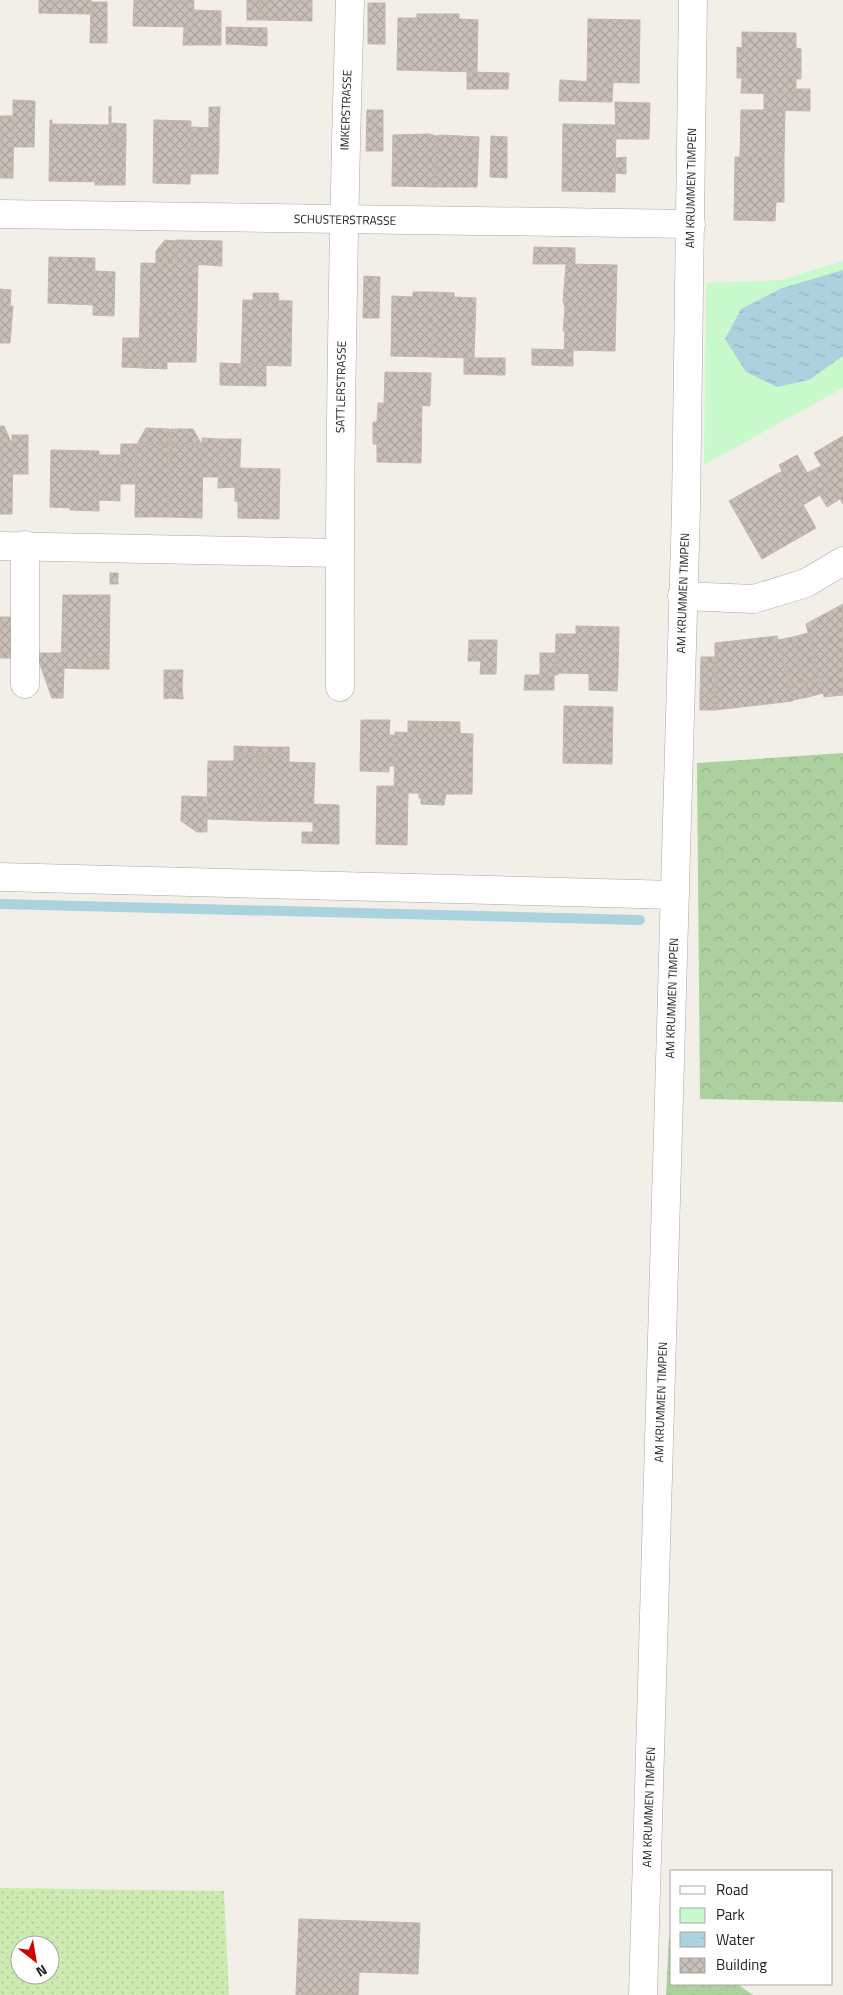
<svg xmlns="http://www.w3.org/2000/svg" width="843" height="1995" viewBox="0 0 843 1995" font-family="'Titillium Web',sans-serif">
	<style>
		.grass { fill: url(#grass-dots); fill-rule: evenodd }
		.forest { fill: url(#forest-crowns) }
		.park { fill: #c8facc }
		.water { fill: url(#water-ripples) }
		.lines { fill: none; stroke-linecap: round; stroke-linejoin: round }
		.stream { stroke: #aad3df; stroke-width: 10 }
		.building { fill: url(#building-cross-hatch); stroke: #c4b6ab }
		.minor-casing { stroke: #a9a9a9; stroke-width: 29 }
		.minor { stroke: #fff; stroke-width: 28 }
		.labels { text-anchor: middle; stroke-width: 4; stroke-linejoin: round; paint-order: stroke }
		.street-label { font-size: 12px; fill: #222; stroke: #fff }
	</style>
	<defs>
		<pattern id="grass-dots" width="8" height="8" patternUnits="userSpaceOnUse" patternTransform="scale(1.25)"><rect width="8" height="8" fill="#cdebb0"/><path d="M2 2h.1M6 6h.1" fill="none" stroke="#b0c997" stroke-width="1.8" stroke-linecap="round"/></pattern>
		<pattern id="forest-crowns" width="20" height="18" patternUnits="userSpaceOnUse" patternTransform="scale(1.25)"><rect width="20" height="18" fill="#add19e"/><path d="M2 6a3 3 0 1 1 6 0M12 15a3 3 0 1 1 6 0" fill="none" stroke="#95b388"/></pattern>
		<pattern id="water-ripples" width="26" height="14" patternUnits="userSpaceOnUse" patternTransform="scale(1.25)"><rect width="26" height="14" fill="#aad3df"/><path d="M2 4q2-2 4 0t4 0M15 11q2-2 4 0t4 0" fill="none" stroke="#92b5bf"/></pattern>
		<pattern id="building-cross-hatch" width="8" height="8" patternUnits="userSpaceOnUse" patternTransform="scale(1.25)"><rect width="8" height="8" fill="#c7bfb8"/><path d="M0 0l8 8M0 8l8-8" fill="none" stroke="#aba49e"/></pattern>
	</defs>
	<rect width="100%" height="100%" fill="#f2efe9"/>
	<!-- grass -->
	<path class="grass" d="M0,1888L224,1891L229,1995H0ZM20,1945H50V1975H20Z"/>
	<!-- forest -->
	<g class="forest">
		<path d="M843,753V1102L700,1099L697,763Z"/>
		<path d="M669,1937L672,1939V1984H737L753,1995H666Z"/>
	</g>
	<!-- park -->
	<path class="park" d="M843,261V388L704,465L706,283L781,280Z"/>
	<!-- water -->
	<path class="water" d="M843,270V356L809,380L777,387L746,372L725,339L741,309L782,288Z"/>
	<g class="lines">
		<!-- stream -->
		<path class="stream" d="M0,904L640,920"/>
	</g>
	<!-- building -->
	<g class="building">
		<path d="M39,0H91L90,14L39,13Z"/>
		<path d="M134,0H194L193,27L133,26Z"/>
		<rect x="247" y="0" width="13" height="20"/>
		<path d="M260,0H312V21L260,20Z"/>
		<path d="M91,2H107V43H90Z"/>
		<rect x="368" y="3" width="17" height="41"/>
		<path d="M193,10L221,11V45H183L184,27H193Z"/>
		<path d="M417,14H438L437,71L397,70L398,18H417Z"/>
		<path d="M438,14H459V19L478,20L477,72L437,71Z"/>
		<path d="M588,19L640,20L639,83L587,82Z"/>
		<path d="M226,27L267,28V46L226,44Z"/>
		<path d="M742,32L796,33V48L801,49V79H796V94L741,93L742,78H737V47L742,48Z"/>
		<path d="M467,72L509,73L508,89H467Z"/>
		<path d="M560,80L613,83L612,102L559,101Z"/>
		<path d="M796,89H810V111L764,110V94H796Z"/>
		<path d="M13,100L35,101L34,147H13Z"/>
		<path d="M615,102L650,103L649,139H616Z"/>
		<path d="M111,106V176H107L106,182L49,181L50,120H52V124L109,125V107Z"/>
		<path d="M209,107H220L219,128L209,127Z"/>
		<path d="M367,110H383V151H366Z"/>
		<path d="M741,110H785L784,158H740Z"/>
		<path d="M0,116H12V119L0,118Z"/>
		<path d="M0,118H14L13,171H0Z"/>
		<path d="M154,120L191,121L190,184L153,183Z"/>
		<path d="M111,123L126,124V140L111,139Z"/>
		<path d="M563,124L616,125L615,192L562,191Z"/>
		<path d="M191,127L219,128V151L191,150Z"/>
		<path d="M430,134L436,136L435,187L392,186L393,135Z"/>
		<path d="M441,135L479,137L477,187H435L436,136Z"/>
		<path d="M491,136L507,137V178L490,177Z"/>
		<path d="M111,139L126,140L125,185H95V182H106L107,176H111Z"/>
		<path d="M191,150L219,151L218,174H190Z"/>
		<path d="M626,157V174L615,173L616,158Z"/>
		<path d="M735,157L784,158V202H776L775,221L734,220Z"/>
		<rect x="0" y="171" width="13" height="7"/>
		<path d="M165,240L176,241V263H156V251Z"/>
		<path d="M176,240L222,241V266L176,263Z"/>
		<path d="M534,247L575,248V264H533Z"/>
		<path d="M49,257L95,258L94,305L48,303Z"/>
		<path d="M141,263L198,264L197,313L140,312Z"/>
		<path d="M566,264L617,265L616,308L565,307L563,301Z"/>
		<path d="M94,271L115,272L114,316L93,315Z"/>
		<path d="M364,276L380,277L379,318H363Z"/>
		<path d="M0,289L11,290L10,306H13L10,343H0Z"/>
		<path d="M413,292H434L432,357L391,356L392,296L413,297Z"/>
		<path d="M434,292L454,293V297L476,298L474,358L432,357Z"/>
		<path d="M253,293H278L279,301L253,300Z"/>
		<path d="M243,300L292,301L291,366L241,365Z"/>
		<path d="M565,307L616,308L615,351L564,350L565,331H563Z"/>
		<path d="M140,312L197,313L196,362H139Z"/>
		<path d="M123,338H139V362L146,361L145,368L122,367Z"/>
		<path d="M532,349L573,350V366L532,365Z"/>
		<path d="M464,358H505V375L464,374Z"/>
		<path d="M146,361L167,362V369L143,368H145Z"/>
		<path d="M220,363L266,365V386L220,385Z"/>
		<path d="M385,372L431,373L430,406L384,403Z"/>
		<path d="M378,403L422,404L421,463L377,462V444H373V422H377Z"/>
		<path d="M0,426H4L11,442H0Z"/>
		<path d="M146,428L169,429V445L137,444Z"/>
		<path d="M169,429L168,517H135L136,444L169,445Z"/>
		<path d="M170,429V445H203L202,518L168,517Z"/>
		<path d="M171,429H193L202,445H170Z"/>
		<rect x="12" y="435" width="16" height="39"/>
		<path d="M843,436V504L814,453Z"/>
		<path d="M202,438L219,439L218,477H202Z"/>
		<path d="M219,439H241L239,487L218,488Z"/>
		<path d="M0,442H13L12,514H0Z"/>
		<path d="M121,444H136L135,484H120Z"/>
		<path d="M51,450L99,451V511L70,510V508L50,507Z"/>
		<path d="M99,455H120V501L98,500Z"/>
		<path d="M797,455L820,495L803,505L784,470L782,471L779,465Z"/>
		<path d="M821,466L840,499L827,507L807,473Z"/>
		<path d="M239,468L280,469L279,519L238,518V502L235,501V487H239Z"/>
		<path d="M784,470L816,528L762,559L729,501Z"/>
		<rect x="110" y="573" width="8" height="11"/>
		<path d="M63,595H110L109,659L90,658L89,669L61,668Z"/>
		<path d="M843,604V695L824,697L806,624Z"/>
		<rect x="0" y="617" width="11" height="41"/>
		<path d="M576,626L619,627L618,674L555,673L556,634H576Z"/>
		<path d="M808,633L819,678L804,682L793,637Z"/>
		<path d="M777,636L793,701L715,710V643Z"/>
		<path d="M793,637L804,682L790,685L778,640Z"/>
		<path d="M469,640H476L475,661H468Z"/>
		<path d="M476,640H497L496,674H480L481,661H475Z"/>
		<path d="M39,653H61V668H64L63,698H52L38,659Z"/>
		<path d="M540,653H555V673H558V675H554V690H524L525,675H540Z"/>
		<path d="M701,657H715V694H700Z"/>
		<path d="M90,658L109,659V669H89Z"/>
		<path d="M164,670H183L182,686H170V698L164,699Z"/>
		<path d="M589,673L618,674L617,691L589,690Z"/>
		<path d="M819,678L823,693L808,697L804,682Z"/>
		<path d="M804,682L808,697L793,700L790,685Z"/>
		<path d="M170,686H182L183,699L170,698Z"/>
		<rect x="700" y="694" width="15" height="16"/>
		<path d="M564,706L613,707L612,764L563,763Z"/>
		<path d="M361,720H390L389,735H395L394,766H389V772L360,771Z"/>
		<path d="M408,721L460,722V734L447,733L448,729L420,728V733L408,732Z"/>
		<path d="M420,728L448,729L447,733L473,734L472,794H446L445,799L419,798V793H394L395,732L420,733Z"/>
		<path d="M234,746L262,747L261,755H234Z"/>
		<path d="M262,747H289V756L261,755Z"/>
		<path d="M234,755H261L260,821L207,819L208,761H234Z"/>
		<path d="M261,755L289,756V762L315,763L313,822L260,821Z"/>
		<path d="M377,786H393L394,793H408L407,845L376,844Z"/>
		<path d="M182,796L207,797V832H197L181,821Z"/>
		<path d="M421,798L445,799L444,805L421,804Z"/>
		<path d="M313,804L339,805V844L302,843V832H313Z"/>
		<path d="M299,1919L420,1923L418,1974L297,1970Z"/>
		<path d="M297,1970L359,1972L358,1995H296Z"/>
	</g>
	<g class="lines">
		<defs>
			<g id="minor">
				<path d="M0,214L691,224"/>
				<path d="M0,546L339,553"/>
				<path d="M682,596L754,599L806,583L843,561"/>
				<path d="M25,684V545"/>
				<path d="M340,687C339,458 343,229 350,0"/>
				<path d="M0,877L675,895"/>
				<path d="M643,1995L686,508L693,0"/>
			</g>
		</defs>
		<!-- minor casing -->
		<use href="#minor" class="minor-casing"/>
		<!-- minor -->
		<use href="#minor" class="minor"/>
	</g>
	<g class="labels">
		<!-- street labels -->
		<g class="street-label">
			<text transform="translate(346 110) rotate(-88)" y="4">IMKERSTRASSE</text>
			<text transform="translate(691 188) rotate(-89)" y="4">AM KRUMMEN TIMPEN</text>
			<text transform="translate(345 220) rotate(1)" y="4">SCHUSTERSTRASSE</text>
			<text transform="translate(341 387) rotate(-89)" y="4">SATTLERSTRASSE</text>
			<text transform="translate(683 593) rotate(-88)" y="4">AM KRUMMEN TIMPEN</text>
			<text transform="translate(672 998) rotate(-88)" y="4">AM KRUMMEN TIMPEN</text>
			<text transform="translate(661 1402) rotate(-88)" y="4">AM KRUMMEN TIMPEN</text>
			<text transform="translate(649 1807) rotate(-88)" y="4">AM KRUMMEN TIMPEN</text>
		</g>
	</g>
	<!-- legend -->
	<rect x="670" y="1870" width="162" height="115" fill="#ffffff" stroke="#a7a7a7"/>
	<rect x="680" y="1886" width="25" height="8" fill="#ffffff" stroke="#a7a7a7"/>
	<text x="716" y="1895" font-size="15" fill="#222222">Road</text>
	<rect x="680" y="1908" width="25" height="15" fill="#c8facc" stroke="#a7a7a7"/>
	<text x="716" y="1920" font-size="15" fill="#222222">Park</text>
	<rect x="680" y="1932" width="25" height="15" fill="url(#water-ripples)" stroke="#a7a7a7"/>
	<text x="716" y="1945" font-size="15" fill="#222222">Water</text>
	<rect x="680" y="1958" width="25" height="15" fill="url(#building-cross-hatch)" stroke="#a7a7a7"/>
	<text x="716" y="1970" font-size="15" fill="#222222">Building</text>
	<!-- north arrow -->
	<g transform="translate(35 1960) rotate(149)"><circle r="24" fill="#ffffff" stroke="#a7a7a7"/>
	<path d="M0-4L9 19L0 12L-9 19Z" fill="#d40000"/>
	<text y="-8" font-size="14" font-weight="bold" text-anchor="middle" fill="#222222">N</text>
	</g>
</svg>
